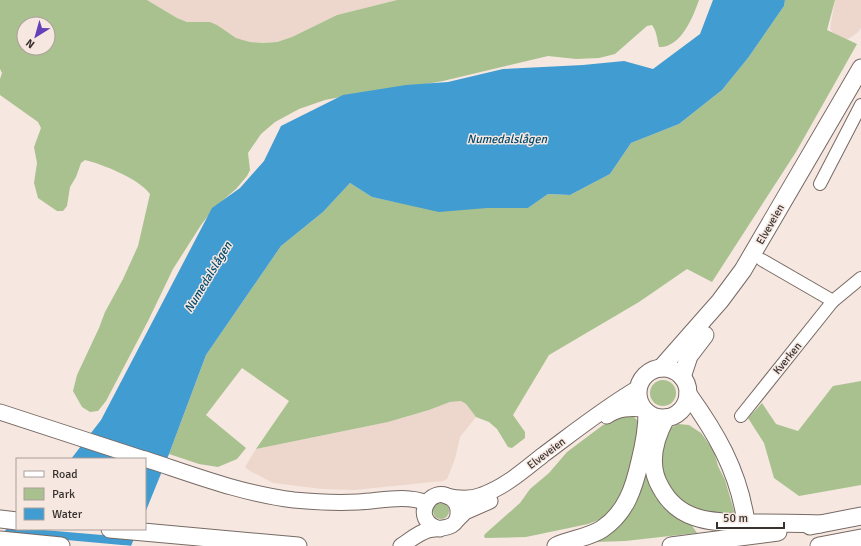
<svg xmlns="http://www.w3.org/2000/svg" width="861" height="546" viewBox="0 0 861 546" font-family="Signika,sans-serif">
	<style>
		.built { fill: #edd7cc }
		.green { fill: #a9c18f; fill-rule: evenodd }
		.water { fill: #419cd1 }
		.pier { fill: #f6e7e0 }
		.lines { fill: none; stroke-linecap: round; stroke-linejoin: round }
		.minor-casing { stroke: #776a64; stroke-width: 14 }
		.major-casing { stroke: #776a64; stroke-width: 17 }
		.highway-casing { stroke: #776a64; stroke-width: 19 }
		.minor { stroke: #fff; stroke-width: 12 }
		.major { stroke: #fff; stroke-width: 15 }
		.highway { stroke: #fff; stroke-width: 17 }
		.labels { text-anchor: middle; stroke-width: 3; stroke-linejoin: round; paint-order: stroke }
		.street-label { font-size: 11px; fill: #393330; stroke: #f6e7e0 }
		.water-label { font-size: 12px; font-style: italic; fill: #004a6e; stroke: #f6e7e0 }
	</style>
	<rect width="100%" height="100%" fill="#f6e7e0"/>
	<!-- built -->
	<g class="built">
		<path d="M147,0H397L337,15L292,37L277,42L263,43L250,42L236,38L229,33L196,22H187L177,18Z"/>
		<path d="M835,0H861V28L857,33L848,39H842L836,36L830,29Z"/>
		<path d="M461,401L466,404L476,417L460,437L455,459L447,479L443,481L354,490L322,489L273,483L250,471L245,467L256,449L388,422L429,410L450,402Z"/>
	</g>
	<!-- green -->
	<g class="green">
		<path d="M0,0H147L177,18L187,22H210L217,25L236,38L250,42L263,43L277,42L292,37L337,15L397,0H699C693,17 681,48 659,47C657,39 657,32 652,25L647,26L615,54L599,58L576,59L548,56L443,81L404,88L371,91L325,100L299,109L275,122L261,134L248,153L250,170L247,176L236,189L214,208L201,225L173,269L148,321L106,401L98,411L90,412L82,407L73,391L77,375L99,328L105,312L123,279L138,246L150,194C140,179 102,164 85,160L81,163L76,177L70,187L67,206L63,211H57L38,198L34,183L37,163L34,147L41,128L38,122L0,95V79L2,73L0,69ZM24,24H48V48H24Z"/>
		<path d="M785,0H835L827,30L857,44L796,152L712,282L687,269L639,302L549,355L513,415L525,432V438L512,448L508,447L497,429L489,422L476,417L466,404L461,401L450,402L429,410L388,422L256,449L289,401L242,368L206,415L246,448L237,459L218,467L199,464L169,454L206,355L281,246L323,212L350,183L372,197L395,202L487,208H528L548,194L570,195L610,174L631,143L679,124L722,90L748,58L784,6Z"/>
		<circle cx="663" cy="393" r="13"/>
		<path d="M861,381V485L799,496L774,478L764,443L748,418L762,403L776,424L798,431L833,386Z"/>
		<path d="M633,416L638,421L636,453L620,501L604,518L588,524L526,537L485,538L484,536L485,534L520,503L530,489L549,473L567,452L603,425L618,417Z"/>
		<path d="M678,424L689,425L701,433L714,451L718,466L725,480L736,517L694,510L679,502L666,486L661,469L662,440L669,429Z"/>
		<path d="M645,458L697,533L625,541L595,542L594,539Z"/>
		<circle cx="441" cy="511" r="8"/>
	</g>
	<!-- water -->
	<g class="water">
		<path d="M713,0H785L784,6L748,58L722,90L679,124L631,143L610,174L570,195L548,194L528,208H487L439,212L372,197L350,183L323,212L281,246L206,355L169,454L145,513V459H71L101,420L212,208L240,188L264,161L281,126L343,95L406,85L448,82L503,69L583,65L624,61L653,69L700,34Z"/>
		<path d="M17,514V529H138L131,546L0,538Z"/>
	</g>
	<!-- pier -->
	<g class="pier">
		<path d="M32,529H140L137,538Z"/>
		<path d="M0,534L133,546H0Z"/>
	</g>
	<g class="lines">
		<defs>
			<g id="minor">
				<path d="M820,184L861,105"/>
				<path d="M762,260L833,301L861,278"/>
				<path d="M741,416L833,301"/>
			</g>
			<g id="major">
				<path d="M0,412L144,459"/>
				<path d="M607,416C618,408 630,408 643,409"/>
				<path d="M145,459C194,475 243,494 294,500C315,502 337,503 358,502C381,501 405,494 427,503"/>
				<path d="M446,496C459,499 470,500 482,495C505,487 524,470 543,455C574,432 604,408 638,388"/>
				<path d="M456,521L465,512L490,501"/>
				<path d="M401,546C409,541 418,533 428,530C440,527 459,531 458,511C458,506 455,501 451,498C430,483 409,521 440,529"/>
			</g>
			<g id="highway">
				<circle cx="663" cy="393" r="25"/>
				<path d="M661,368L720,301L743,270L861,68"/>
				<path d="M682,377L689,356L705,335"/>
				<path d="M688,394C716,433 737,469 745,516"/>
				<path d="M666,418C654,440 647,465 661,488C668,501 680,512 695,517C712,523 732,522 749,523C773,523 796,523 820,524"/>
				<path d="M0,519L17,521"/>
				<path d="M810,526L861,516"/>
				<path d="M110,529L298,546"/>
				<path d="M0,540L61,546"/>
				<path d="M556,546C571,539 588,538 602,529C626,513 634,488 640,461C644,445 647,430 647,413"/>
				<path d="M671,546L778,532"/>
				<path d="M819,546L861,538"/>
			</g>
		</defs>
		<!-- minor casing -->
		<use href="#minor" class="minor-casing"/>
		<!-- major casing -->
		<use href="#major" class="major-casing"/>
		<!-- highway casing -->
		<use href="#highway" class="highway-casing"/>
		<!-- minor -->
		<use href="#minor" class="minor"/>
		<!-- major -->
		<use href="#major" class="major"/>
		<!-- highway -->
		<use href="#highway" class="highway"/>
	</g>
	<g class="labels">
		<!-- street labels -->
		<g class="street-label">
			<text transform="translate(770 224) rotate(-60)" y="4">Elveveien</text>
			<text transform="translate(787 358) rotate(-51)" y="4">Kverken</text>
			<text transform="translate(546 453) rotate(-37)" y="4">Elveveien</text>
		</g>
		<!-- water labels -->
		<g class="water-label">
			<text x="507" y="143">Numedalslågen</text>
			<text transform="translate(208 277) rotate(-59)" y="4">Numedalslågen</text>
		</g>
	</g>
	<!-- legend -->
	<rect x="16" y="458" width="130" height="72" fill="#f6e7e0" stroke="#aa9f9a"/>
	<rect x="24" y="471" width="20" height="6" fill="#ffffff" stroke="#aa9f9a"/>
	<text x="52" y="478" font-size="12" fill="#393330">Road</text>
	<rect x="24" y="488" width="20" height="12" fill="#a9c18f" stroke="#aa9f9a"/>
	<text x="52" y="498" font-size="12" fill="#393330">Park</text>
	<rect x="24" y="508" width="20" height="12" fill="#419cd1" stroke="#aa9f9a"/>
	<text x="52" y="518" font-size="12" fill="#393330">Water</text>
	<!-- north arrow -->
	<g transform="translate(36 36) rotate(217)"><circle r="19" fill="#f6e7e0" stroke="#aa9f9a"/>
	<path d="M0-3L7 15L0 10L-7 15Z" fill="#6241b9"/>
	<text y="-6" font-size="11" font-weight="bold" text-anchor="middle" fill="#393330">N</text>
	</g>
	<!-- scale -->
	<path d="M717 522v6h67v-6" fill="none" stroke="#393330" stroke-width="2"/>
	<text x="723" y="522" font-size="12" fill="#393330" stroke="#f6e7e0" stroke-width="3" paint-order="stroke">50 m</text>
</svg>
